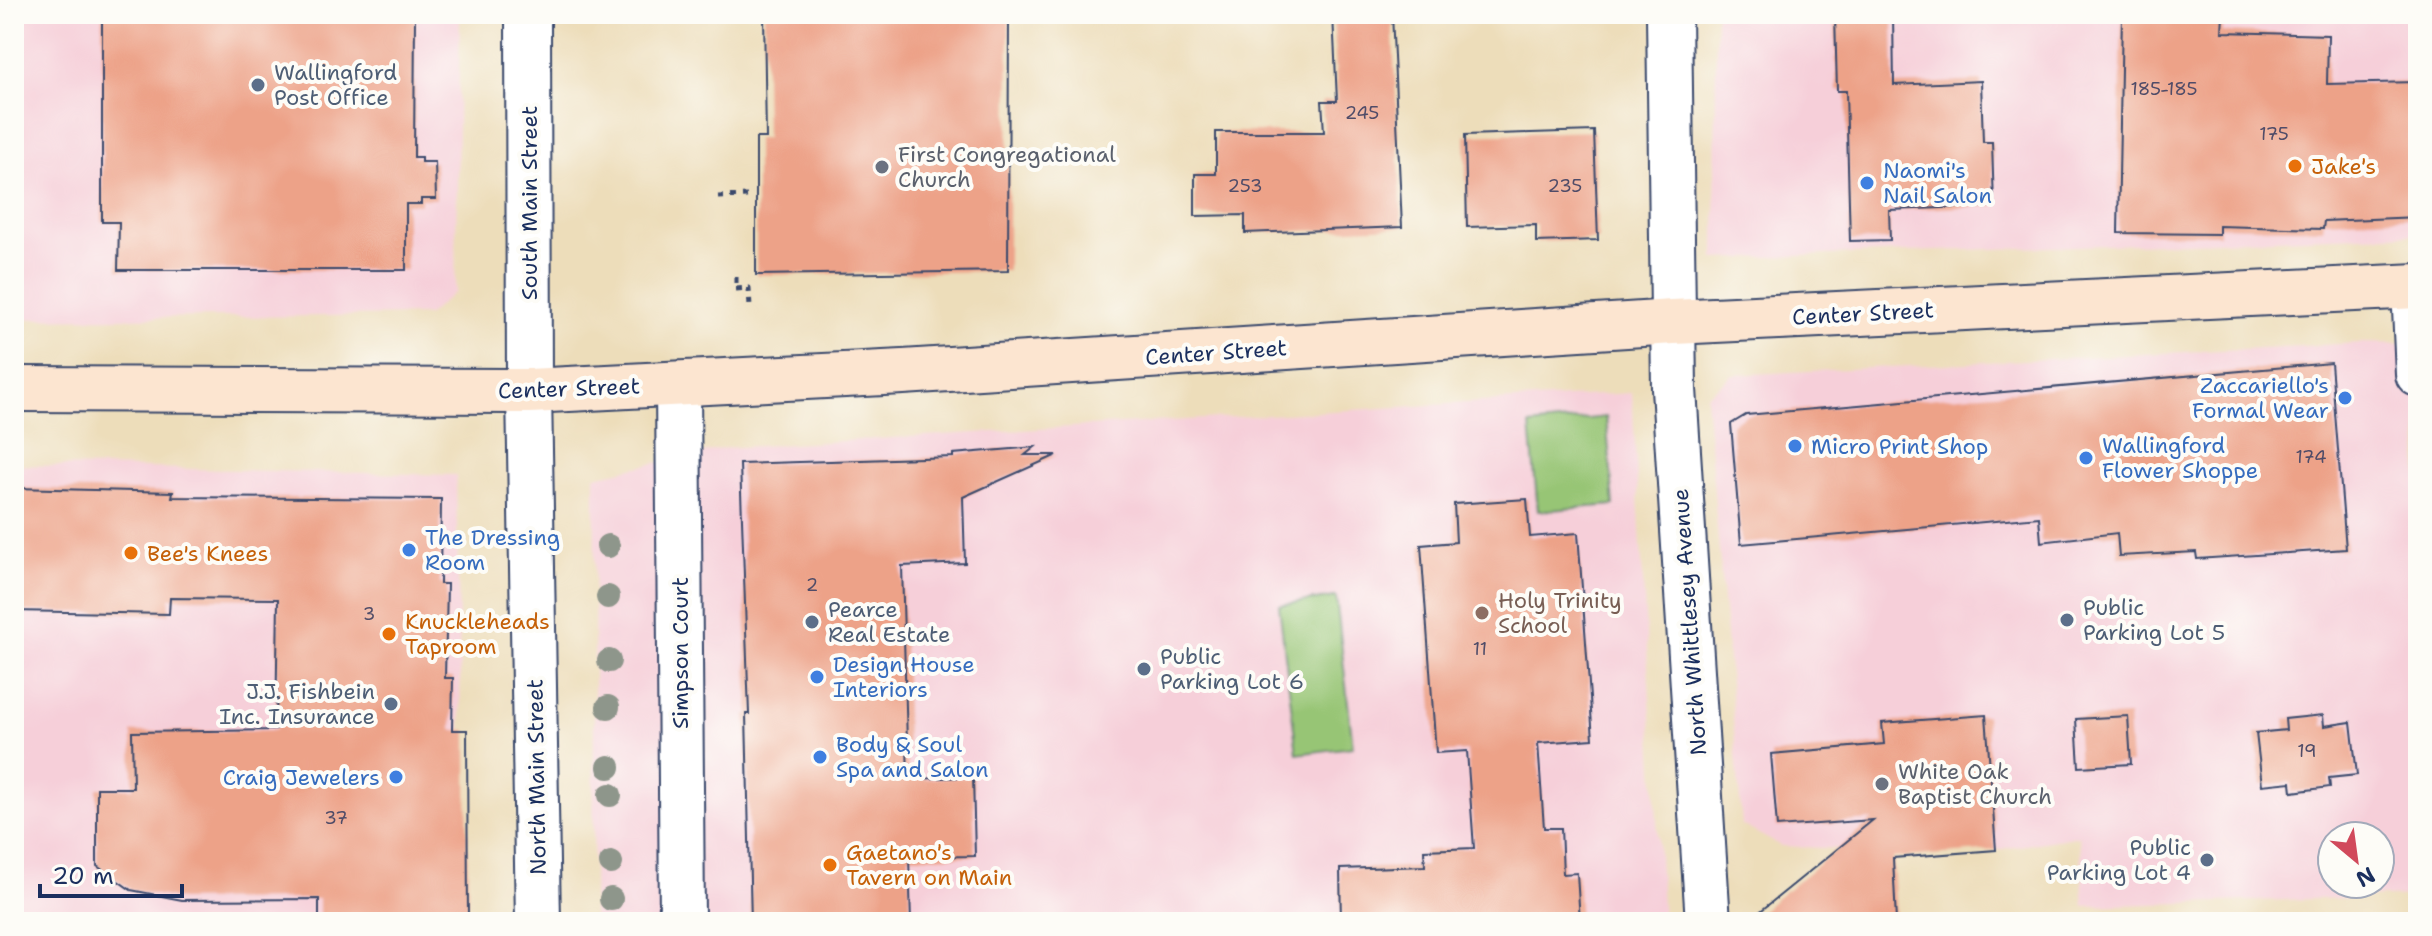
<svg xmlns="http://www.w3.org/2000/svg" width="2432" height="936" viewBox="0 0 2432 936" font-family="'Shantell Sans',sans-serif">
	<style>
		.built { fill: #f6cfd9; fill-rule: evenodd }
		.green { fill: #97c574; stroke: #597a69; stroke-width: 2 }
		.building { fill: #eda288 }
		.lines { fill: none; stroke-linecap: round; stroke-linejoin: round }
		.minor-casing { stroke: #3a496c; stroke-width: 48 }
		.tertiary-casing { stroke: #3a496c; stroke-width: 48 }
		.secondary-casing { stroke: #3a496c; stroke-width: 48 }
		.path { stroke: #3a496c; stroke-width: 5; stroke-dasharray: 6 6; stroke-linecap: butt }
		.minor { stroke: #fff; stroke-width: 44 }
		.tertiary { stroke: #fff; stroke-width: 44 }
		.secondary { stroke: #fce5d0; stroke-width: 44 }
		.tree { fill: #8e968b }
		.service-dot { fill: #5c6f8a; stroke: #fdfcf7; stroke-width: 3 }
		.food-dot { fill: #e8710a; stroke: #fdfcf7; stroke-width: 3 }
		.worship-dot { fill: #6b7280; stroke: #fdfcf7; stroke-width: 3 }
		.shop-dot { fill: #3f7fe0; stroke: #fdfcf7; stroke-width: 3 }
		.education-dot { fill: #8d6e63; stroke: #fdfcf7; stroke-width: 3 }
		.labels { text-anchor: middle; stroke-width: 8; stroke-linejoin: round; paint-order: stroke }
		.number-label { font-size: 18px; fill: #504c68 }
		.service-label { font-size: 22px; fill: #4e5e75; stroke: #fdfcf7; text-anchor: start }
		.worship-label { font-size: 22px; fill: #5b616d; stroke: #fdfcf7; text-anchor: start }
		.food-label { font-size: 22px; fill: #c56008; stroke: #fdfcf7; text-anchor: start }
		.shop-label { font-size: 22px; fill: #366cbe; stroke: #fdfcf7; text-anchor: start }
		.street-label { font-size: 22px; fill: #1b2f5e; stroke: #fdfcf7 }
		.education-label { font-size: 22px; fill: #785e54; stroke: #fdfcf7; text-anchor: start }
	</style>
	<rect width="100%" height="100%" fill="#fdfcf7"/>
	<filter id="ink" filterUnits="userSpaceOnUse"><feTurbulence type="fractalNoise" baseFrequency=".0125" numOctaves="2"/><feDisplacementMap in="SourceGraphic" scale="16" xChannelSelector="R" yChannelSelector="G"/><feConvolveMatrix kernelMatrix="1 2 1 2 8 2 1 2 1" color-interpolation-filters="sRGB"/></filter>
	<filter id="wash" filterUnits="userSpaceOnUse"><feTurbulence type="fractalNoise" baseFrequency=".006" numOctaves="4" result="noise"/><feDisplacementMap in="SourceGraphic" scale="32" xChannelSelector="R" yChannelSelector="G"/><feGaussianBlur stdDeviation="1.8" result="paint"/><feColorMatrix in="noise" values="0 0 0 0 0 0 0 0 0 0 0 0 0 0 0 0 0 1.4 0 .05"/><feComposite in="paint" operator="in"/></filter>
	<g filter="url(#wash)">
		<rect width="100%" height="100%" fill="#edddba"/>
		<!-- built -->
		<g class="built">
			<path d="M14,14H460L455,292L428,315L14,319Z"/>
			<path d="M1716,14H2418V234L1715,259Z"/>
			<path d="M2361,343L2418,344V896L2084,906L2079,836L1996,850L1941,854L1781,846L1742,825L1706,396L1733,375ZM2332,836H2380V884H2332Z"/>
			<path d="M1632,393L1663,922H593L595,476L726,448Z"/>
			<path d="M14,465L456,475L465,922H14Z"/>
		</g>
		<!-- green -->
		<g class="green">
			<path d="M1606,417L1614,505L1538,511L1530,425Z"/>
			<path d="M1336,597L1353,747L1297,754L1279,605Z"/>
		</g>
		<g id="blocks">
			<!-- building -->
			<g class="building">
				<path d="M102,14H415L414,157H421V162H435L436,199H421V204H406V270H118L119,222H102Z"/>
				<path d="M764,14H1009L1008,271L756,275V138H766Z"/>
				<path d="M1333,14H1392L1402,227L1245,233V215L1195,216V174H1216V132H1324L1322,101H1337Z"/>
				<path d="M1835,14H1893L1894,85L1981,81L1983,142H1992L1994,206L1889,210L1890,240L1850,241L1846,91H1837Z"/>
				<path d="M2122,14H2223L2222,32L2328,35L2327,84L2418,82V217L2324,221L2323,229L2219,226V234L2118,233Z"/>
				<path d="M1594,131L1598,240L1536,242V225L1467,227L1465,135Z"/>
				<path d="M2331,363L2346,549L2197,559L2196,552L2119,556L2117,533L2041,542L2039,517L1741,544L1731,424L1746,415Z"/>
				<path d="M1035,447L1025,455H1057L963,497L965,563L902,566L908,779L973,777L975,856L909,857L911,922H751L746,714H749L740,464L953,457V454Z"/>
				<path d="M14,488L173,492L172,497L441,499L440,584H447L445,678H453L452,730H467L468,922H319V899L182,900L131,890L97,866V788H133L132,732L276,730L278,599L170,598L169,614L14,611Z"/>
				<path d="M1527,499L1530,537L1578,533L1593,739L1538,743L1544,828H1561L1563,874L1577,873L1580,922H1341L1340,869L1425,866L1424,850L1474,848L1467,751L1436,753L1421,545L1456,542L1454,504Z"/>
				<path d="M1986,715L1996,850L1893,858L1896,922H1747L1873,820L1777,827L1771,754L1884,744L1882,723Z"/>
				<path d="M2323,715L2324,726L2351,722L2357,775L2329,778L2330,787L2292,792L2291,782L2262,785L2256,733L2286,730L2285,719Z"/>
				<path d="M2128,716L2131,764L2079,767L2076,719Z"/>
			</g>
		</g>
	</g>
	<g filter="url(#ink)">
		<use href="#blocks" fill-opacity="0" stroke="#3a496c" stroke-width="2"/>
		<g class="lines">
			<defs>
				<g id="minor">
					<path d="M528,14L529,391"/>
					<path d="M1669,14L1674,389L1708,922"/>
					<path d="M2414,287L2418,374"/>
					<path d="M678,384L682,922"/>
				</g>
				<path id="tertiary" d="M529,391L538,922"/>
				<path id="secondary" d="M14,389L529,391L903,372L1673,322L2418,286"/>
			</defs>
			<!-- minor casing -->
			<use href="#minor" class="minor-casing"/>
			<!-- tertiary casing -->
			<use href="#tertiary" class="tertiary-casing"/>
			<!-- secondary casing -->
			<use href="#secondary" class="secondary-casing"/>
			<!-- path -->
			<g class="path">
				<path d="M718,197L747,196"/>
				<path d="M736,277V289L749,288L750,308"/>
			</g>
			<!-- minor -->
			<use href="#minor" class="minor"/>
			<!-- tertiary -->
			<use href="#tertiary" class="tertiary"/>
			<!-- secondary -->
			<use href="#secondary" class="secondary"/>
		</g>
		<!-- trees -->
		<g class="tree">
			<circle cx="608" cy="546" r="12"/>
			<circle cx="608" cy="597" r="12"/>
			<circle cx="609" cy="661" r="12"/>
			<circle cx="608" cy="707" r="12"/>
			<circle cx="609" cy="767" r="12"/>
			<circle cx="610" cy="795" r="12"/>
			<circle cx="611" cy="863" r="12"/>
			<circle cx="611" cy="899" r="12"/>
		</g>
	</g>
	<!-- markers -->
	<g class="service-dot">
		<circle cx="258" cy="85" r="8"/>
		<circle cx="2067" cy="620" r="8"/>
		<circle cx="812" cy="622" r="8"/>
		<circle cx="1144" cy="669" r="8"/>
		<circle cx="391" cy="704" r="8"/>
		<circle cx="2207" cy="860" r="8"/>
	</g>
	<g class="food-dot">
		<circle cx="2295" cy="166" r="8"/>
		<circle cx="131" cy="553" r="8"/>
		<circle cx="389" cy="634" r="8"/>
		<circle cx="830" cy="865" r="8"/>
	</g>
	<g class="worship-dot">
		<circle cx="882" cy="167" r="8"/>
		<circle cx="1882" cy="784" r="8"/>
	</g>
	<g class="shop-dot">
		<circle cx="1867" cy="183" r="8"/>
		<circle cx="2345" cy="398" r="8"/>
		<circle cx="1795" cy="446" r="8"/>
		<circle cx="2086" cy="458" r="8"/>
		<circle cx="409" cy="550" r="8"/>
		<circle cx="817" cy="677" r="8"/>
		<circle cx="820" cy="757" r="8"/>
		<circle cx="396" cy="777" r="8"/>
	</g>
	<circle class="education-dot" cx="1482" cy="613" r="8"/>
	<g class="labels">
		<!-- number labels -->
		<g class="number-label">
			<text x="2164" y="95">185-185</text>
			<text x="1362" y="119">245</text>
			<text x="2274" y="140">175</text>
			<text x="1245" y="192">253</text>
			<text x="1565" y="192">235</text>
			<text x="2311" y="463">174</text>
			<text x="812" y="591">2</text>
			<text x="369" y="620">3</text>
			<text x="1480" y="655">11</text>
			<text x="2307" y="757">19</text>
			<text x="336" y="824">37</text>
		</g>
		<!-- service labels -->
		<g class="service-label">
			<text x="274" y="80">Wallingford<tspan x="274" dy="25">Post Office</tspan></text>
			<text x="2083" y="615">Public<tspan x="2083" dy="25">Parking Lot 5</tspan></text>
			<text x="828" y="617">Pearce<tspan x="828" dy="25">Real Estate</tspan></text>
			<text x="1160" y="664">Public<tspan x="1160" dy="25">Parking Lot 6</tspan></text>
			<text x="375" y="699" text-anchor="end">J.J. Fishbein<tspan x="375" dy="25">Inc. Insurance</tspan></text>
			<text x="2191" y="855" text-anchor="end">Public<tspan x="2191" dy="25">Parking Lot 4</tspan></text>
		</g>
		<!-- worship labels -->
		<g class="worship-label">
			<text x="898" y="162">First Congregational<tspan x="898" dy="25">Church</tspan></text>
			<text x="1898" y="779">White Oak<tspan x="1898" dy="25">Baptist Church</tspan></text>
		</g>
		<!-- food labels -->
		<g class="food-label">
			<text x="2311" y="174">Jake's</text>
			<text x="147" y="561">Bee's Knees</text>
			<text x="405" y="629">Knuckleheads<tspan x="405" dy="25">Taproom</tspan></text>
			<text x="846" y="860">Gaetano's<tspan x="846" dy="25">Tavern on Main</tspan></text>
		</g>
		<!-- shop labels -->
		<g class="shop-label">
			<text x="1883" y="178">Naomi's<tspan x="1883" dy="25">Nail Salon</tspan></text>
			<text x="2329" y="393" text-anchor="end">Zaccariello's<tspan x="2329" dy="25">Formal Wear</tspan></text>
			<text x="2102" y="453">Wallingford<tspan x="2102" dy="25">Flower Shoppe</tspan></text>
			<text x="1811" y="454">Micro Print Shop</text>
			<text x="425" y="545">The Dressing<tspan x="425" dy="25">Room</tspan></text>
			<text x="833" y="672">Design House<tspan x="833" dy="25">Interiors</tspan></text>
			<text x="836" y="752">Body &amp; Soul<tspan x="836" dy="25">Spa and Salon</tspan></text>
			<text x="380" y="785" text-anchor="end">Craig Jewelers</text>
		</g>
		<!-- street labels -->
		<g class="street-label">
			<text transform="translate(529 203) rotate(-90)" y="8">South Main Street</text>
			<text transform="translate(1863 313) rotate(-3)" y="8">Center Street</text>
			<text transform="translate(1216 352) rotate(-4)" y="8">Center Street</text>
			<text transform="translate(569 388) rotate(-2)" y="8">Center Street</text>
			<text transform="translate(1689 622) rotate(-94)" y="8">North Whittlesey Avenue</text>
			<text transform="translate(680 653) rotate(-90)" y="8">Simpson Court</text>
			<text transform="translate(536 777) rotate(-91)" y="8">North Main Street</text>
		</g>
		<!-- education labels -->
		<g class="education-label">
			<text x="1498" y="608">Holy Trinity<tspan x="1498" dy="25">School</tspan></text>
		</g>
	</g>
	<!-- margin -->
	<rect width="2432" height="936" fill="none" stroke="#fdfcf7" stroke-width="48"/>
	<!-- north arrow -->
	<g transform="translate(2356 860) rotate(151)"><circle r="38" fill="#fdfcf7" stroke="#a3aaba" stroke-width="2"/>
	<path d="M0-6L14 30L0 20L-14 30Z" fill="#d1495b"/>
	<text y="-12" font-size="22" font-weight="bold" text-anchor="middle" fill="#1b2f5e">N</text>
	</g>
	<!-- scale -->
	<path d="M40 884v12h142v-12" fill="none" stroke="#1b2f5e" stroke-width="4"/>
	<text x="52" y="884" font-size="24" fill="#1b2f5e" stroke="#fdfcf7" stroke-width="6" paint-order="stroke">20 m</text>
</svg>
